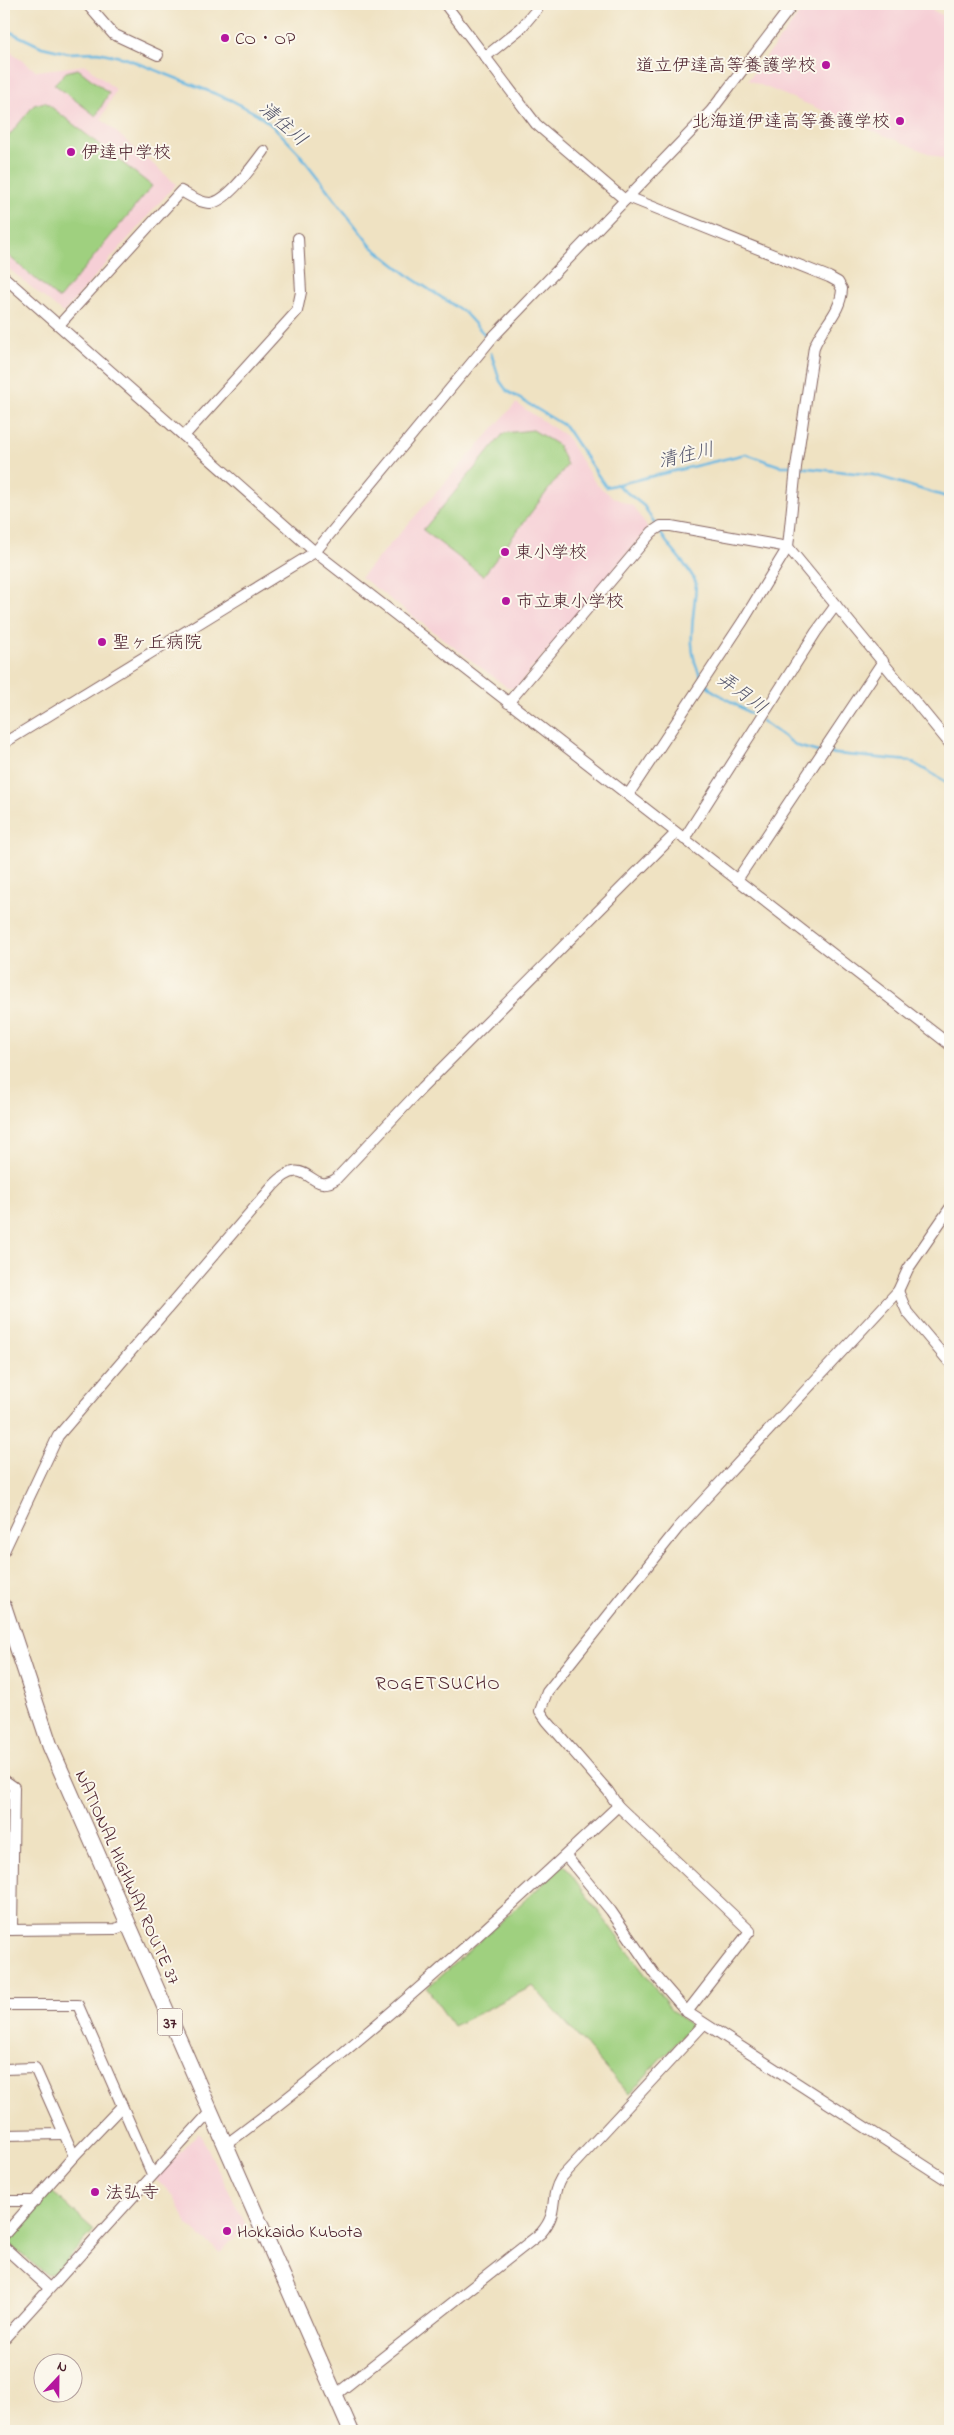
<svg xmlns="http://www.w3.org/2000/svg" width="954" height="2435" viewBox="0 0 954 2435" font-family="'Indie Flower','Klee One',sans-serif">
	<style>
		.built { fill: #f6cfd6 }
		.green { fill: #9fd07f; stroke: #747855 }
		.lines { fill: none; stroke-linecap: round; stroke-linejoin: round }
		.stream { stroke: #68b8e2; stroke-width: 2.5 }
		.minor-casing { stroke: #846360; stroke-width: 12 }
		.highway-casing { stroke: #846360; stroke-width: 17 }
		.minor { stroke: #fff; stroke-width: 10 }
		.highway { stroke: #fff; stroke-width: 15 }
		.poi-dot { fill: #b5179e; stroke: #fbf7ec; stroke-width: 2 }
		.labels { text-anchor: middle; stroke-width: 4; stroke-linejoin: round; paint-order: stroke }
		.shield { fill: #fbf7ec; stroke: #7f6065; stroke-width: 1 }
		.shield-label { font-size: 16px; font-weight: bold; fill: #4a1f2b }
		.poi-label { font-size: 18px; fill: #4a1f2b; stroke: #fbf7ec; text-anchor: start }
		.street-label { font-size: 18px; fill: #4a1f2b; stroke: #fbf7ec }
		.water-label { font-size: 19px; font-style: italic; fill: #54556b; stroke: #fbf7ec }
		.neighbourhood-label { font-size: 19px; letter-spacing: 1px; fill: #4a1f2b; stroke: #fbf7ec }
	</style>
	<rect width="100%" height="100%" fill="#fbf7ec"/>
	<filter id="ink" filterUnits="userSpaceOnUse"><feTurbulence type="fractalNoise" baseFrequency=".02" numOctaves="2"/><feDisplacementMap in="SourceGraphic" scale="10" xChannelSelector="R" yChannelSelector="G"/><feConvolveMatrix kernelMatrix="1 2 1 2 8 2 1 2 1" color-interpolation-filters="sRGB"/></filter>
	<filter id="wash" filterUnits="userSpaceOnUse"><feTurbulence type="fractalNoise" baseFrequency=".0096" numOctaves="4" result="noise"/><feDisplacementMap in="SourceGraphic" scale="20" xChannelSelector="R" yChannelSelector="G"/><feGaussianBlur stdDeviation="1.12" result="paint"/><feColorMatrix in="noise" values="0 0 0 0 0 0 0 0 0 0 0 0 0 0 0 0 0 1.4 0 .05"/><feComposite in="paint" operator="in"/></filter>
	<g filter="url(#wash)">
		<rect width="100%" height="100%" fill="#efe2c2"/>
		<!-- built -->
		<g class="built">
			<path d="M807,4H921L950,19V162L748,80Z"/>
			<path d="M4,46L36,71L86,65L116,90L101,119L176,184L63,313L4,265Z"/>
			<path d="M516,403L566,436L596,484L614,498L633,506L648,528L516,688H508L361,577Z"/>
			<path d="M199,2132L246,2225L220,2253L187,2224L174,2196L155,2179Z"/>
		</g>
		<!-- green -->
		<g class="green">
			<path d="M78,69L109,93L96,116L54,84L66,72Z"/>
			<path d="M45,102L152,186L59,299L4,252V142L34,105Z"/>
			<path d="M533,430L558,445L567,465L483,576L423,530L504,433Z"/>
			<path d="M564,1865L670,2008L691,2026L629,2094L533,1986L453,2026L427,1988Z"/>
			<path d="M51,2191L94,2230L55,2273L46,2274L11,2246L10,2238Z"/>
		</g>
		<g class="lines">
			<!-- stream -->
			<g class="stream">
				<path d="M4,29L42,47L68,53L98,52L125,58L231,100L257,114L275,128L298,152L371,246L413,279L464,312L486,336"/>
				<path d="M491,353L500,381L507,391L565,426L606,487L746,454L780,466H793"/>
				<path d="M798,467L874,475L950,498"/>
				<path d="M616,484L644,506L656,526"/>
				<path d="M659,530C669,550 689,565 696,583C695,614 684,649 702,678"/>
				<path d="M705,682L710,689L758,718"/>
				<path d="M762,721L797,746L818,752"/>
				<path d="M826,753L910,761L950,784"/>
			</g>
		</g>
	</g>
	<g filter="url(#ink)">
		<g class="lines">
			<defs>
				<g id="minor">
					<path d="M87,4L113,34L158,55"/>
					<path d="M445,4L536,124L625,200"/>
					<path d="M485,57L521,28L537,9L536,4"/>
					<path d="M628,197L829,277L838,282L842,289C841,313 822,326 814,347L796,467L788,547L743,621L628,795"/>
					<path d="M4,277L315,552L950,1045"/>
					<path d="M59,325L181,191C190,196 200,203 210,203C228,202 253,165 264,151"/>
					<path d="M184,436L297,311L301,292L298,238"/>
					<path d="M508,703L652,532L661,526H671L788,547L950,744"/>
					<path d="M4,743L315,552L493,337L711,111L793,4"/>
					<path d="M684,839L816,632L836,605"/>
					<path d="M737,880L883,661"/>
					<path d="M898,1291L907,1312L950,1363"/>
					<path d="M4,1551L58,1436L273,1186C308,1149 309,1197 336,1179L422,1088L676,833"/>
					<path d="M4,1780L14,1787L12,1930"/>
					<path d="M566,1856L611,1911L655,1975L687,2012L950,2182"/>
					<path d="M4,1930L115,1929L127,1925"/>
					<path d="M4,2005H78L152,2174"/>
					<path d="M687,2012L750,1931L618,1806L608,1791L547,1721L540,1711L547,1692L678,1528L898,1291L908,1269L950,1208"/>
					<path d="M4,2069L35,2068L74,2156"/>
					<path d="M4,2135L64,2134"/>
					<path d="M224,2146C364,2043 492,1924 618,1806"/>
					<path d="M4,2201H35"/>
					<path d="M4,2235L74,2156L122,2106"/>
					<path d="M4,2247L49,2288"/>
					<path d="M4,2339L210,2112"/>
					<path d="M334,2396L541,2233C560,2211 548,2200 561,2178L704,2024"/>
				</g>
				<path id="highway" d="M4,1607L50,1746L351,2431"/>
			</defs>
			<!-- minor casing -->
			<use href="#minor" class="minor-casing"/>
			<!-- highway casing -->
			<use href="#highway" class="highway-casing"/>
			<!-- minor -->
			<use href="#minor" class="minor"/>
			<!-- highway -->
			<use href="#highway" class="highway"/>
		</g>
	</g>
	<!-- markers -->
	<g class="poi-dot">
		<circle cx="225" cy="38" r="5"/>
		<circle cx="826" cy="65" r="5"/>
		<circle cx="900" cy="121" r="5"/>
		<circle cx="71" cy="152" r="5"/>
		<circle cx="505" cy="552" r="5"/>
		<circle cx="506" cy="601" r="5"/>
		<circle cx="102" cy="642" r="5"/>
		<circle cx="95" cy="2192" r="5"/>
		<circle cx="227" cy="2231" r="5"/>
	</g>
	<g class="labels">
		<!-- shield labels -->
		<rect class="shield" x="157.5" y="2008.5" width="25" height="27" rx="4"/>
		<g class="shield-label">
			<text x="170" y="2028">37</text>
		</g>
		<!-- poi labels -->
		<g class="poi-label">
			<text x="235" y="44">CO・OP</text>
			<text x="816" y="71" text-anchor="end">道立伊達高等養護学校</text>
			<text x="890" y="127" text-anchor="end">北海道伊達高等養護学校</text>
			<text x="81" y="158">伊達中学校</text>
			<text x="515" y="558">東小学校</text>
			<text x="516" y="607">市立東小学校</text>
			<text x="112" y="648">聖ヶ丘病院</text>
			<text x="105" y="2198">法弘寺</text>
			<text x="237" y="2237">Hokkaido Kubota</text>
		</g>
		<!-- street labels -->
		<g class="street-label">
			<text transform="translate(128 1877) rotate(66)" y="6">NATIONAL HIGHWAY ROUTE 37</text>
		</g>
		<!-- water labels -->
		<g class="water-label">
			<text transform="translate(284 123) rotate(41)" y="7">清住川</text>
			<text transform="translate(686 454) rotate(-13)" y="7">清住川</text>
			<text transform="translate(743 692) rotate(37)" y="7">弄月川</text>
		</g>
		<!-- neighbourhood labels -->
		<g class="neighbourhood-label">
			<text x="438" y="1689">ROGETSUCHO</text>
		</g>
	</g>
	<!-- margin -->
	<rect width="954" height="2435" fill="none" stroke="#fbf7ec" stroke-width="20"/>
	<!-- north arrow -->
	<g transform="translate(58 2378) rotate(22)"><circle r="24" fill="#fbf7ec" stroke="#b4a19f"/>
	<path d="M0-4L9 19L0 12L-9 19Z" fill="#b5179e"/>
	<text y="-8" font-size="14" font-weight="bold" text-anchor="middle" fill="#4a1f2b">N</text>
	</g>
</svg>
